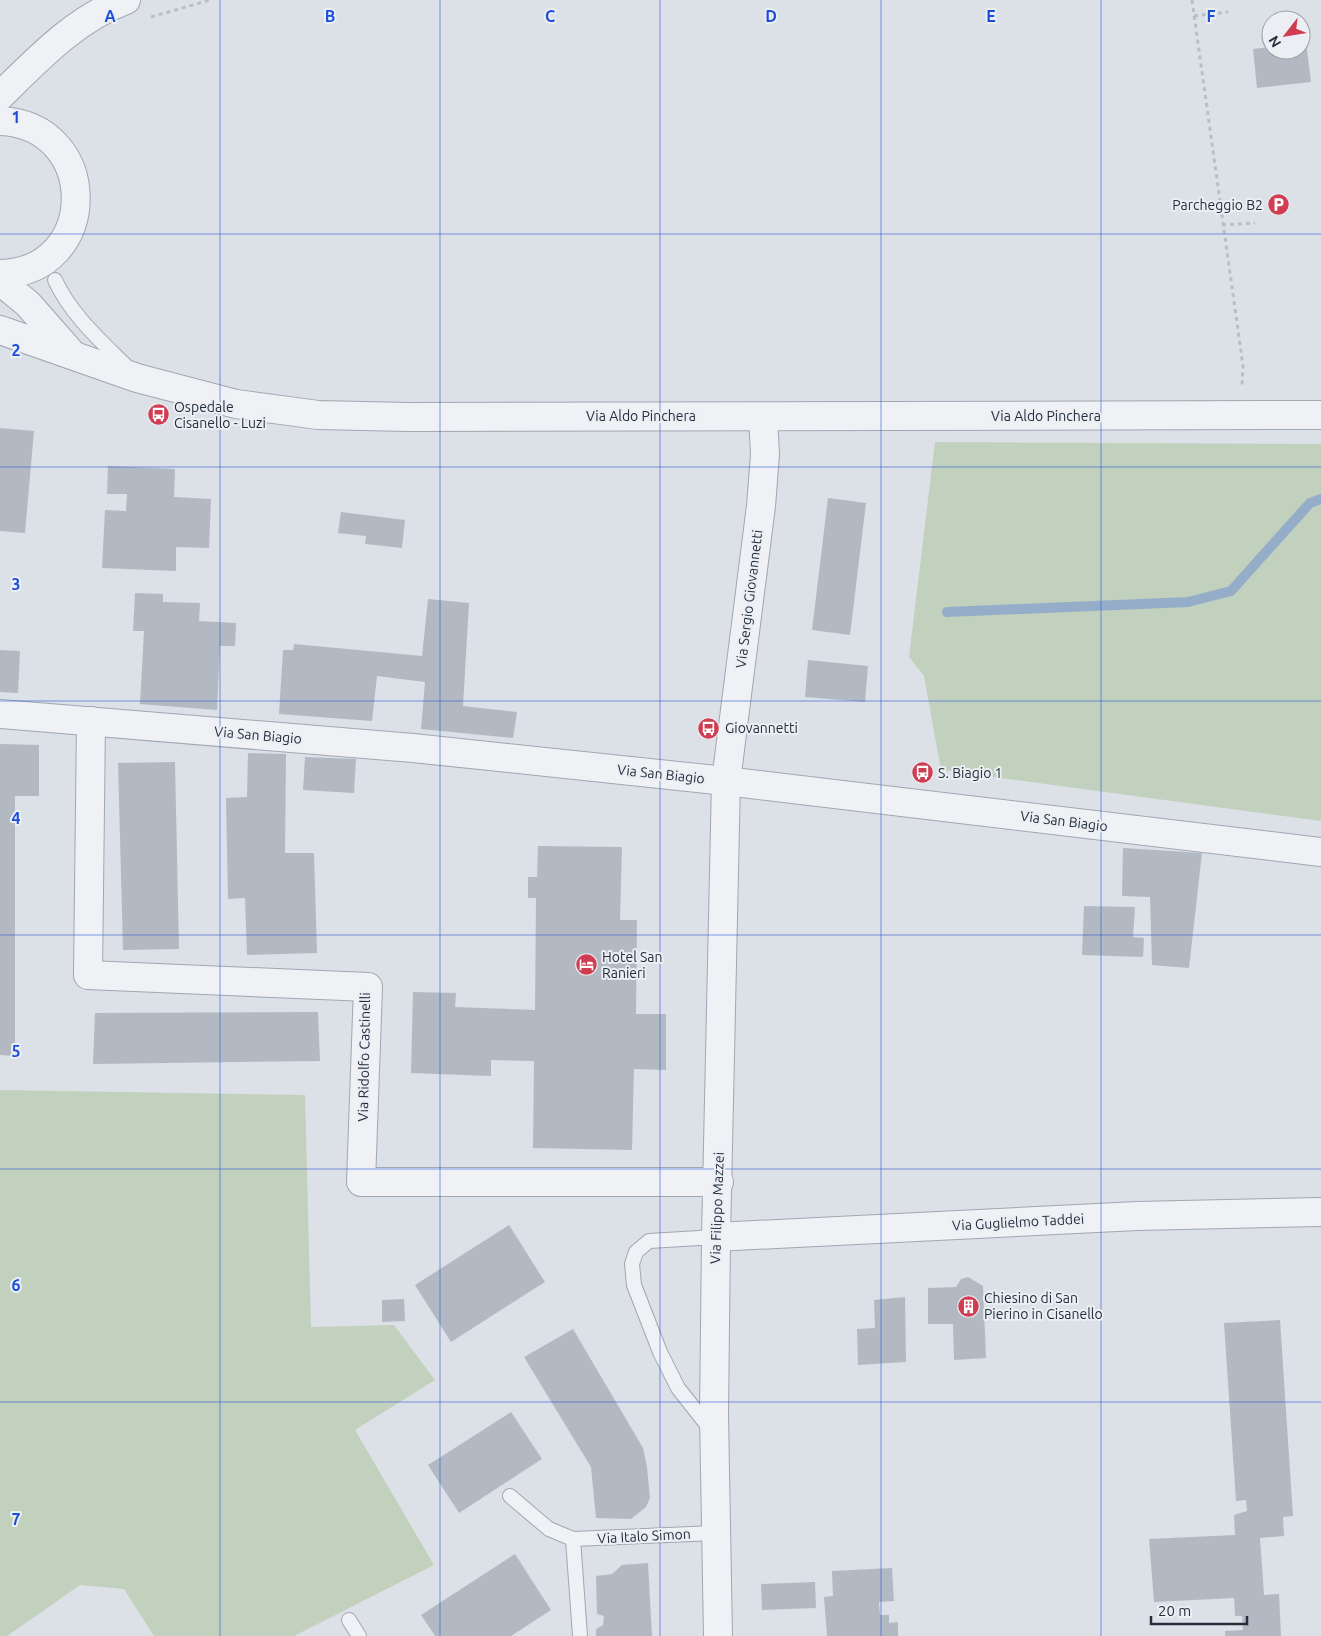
<svg xmlns="http://www.w3.org/2000/svg" width="1321" height="1636" viewBox="0 0 1321 1636" font-family="Ubuntu,sans-serif">
	<style>
		.green { fill: #c2d1bd }
		.lines { fill: none; stroke-linecap: round; stroke-linejoin: round }
		.stream { stroke: #95adc8; stroke-width: 10 }
		.building { fill: #b3b9c3 }
		.lane-casing { stroke: #a1a7b1; stroke-width: 16 }
		.street-casing { stroke: #a1a7b1; stroke-width: 30 }
		.path { stroke: #babec5; stroke-width: 3; stroke-dasharray: 4 4; stroke-linecap: butt }
		.lane { stroke: #eff1f5; stroke-width: 14 }
		.street { stroke: #eff1f5; stroke-width: 28 }
		.grid { fill: none; stroke: #1d4ed8; stroke-width: 1; stroke-opacity: 0.55 }
		.labels { text-anchor: middle; stroke-width: 4; stroke-linejoin: round; paint-order: stroke }
		.poi-label { font-size: 14px; fill: #252e3d; stroke: #ebeff4; text-anchor: start }
		.street-label { font-size: 14px; fill: #252e3d; stroke: #ebeff4 }
		.grid-label { font-size: 16px; text-anchor: middle; font-weight: bold; fill: #1d4ed8; stroke: #ebeff4; stroke-width: 4; stroke-linejoin: round; paint-order: stroke }
	</style>
	<rect width="100%" height="100%" fill="#dce0e7"/>
	<!-- green -->
	<g class="green">
		<path d="M935,442L1321,444V821L941,770L924,676L909,657Z"/>
		<path d="M0,1090L305,1095L311,1327L394,1325L435,1380L355,1430L434,1565L294,1636H154L124,1589L80,1585L7,1636H0Z"/>
	</g>
	<g class="lines">
		<!-- stream -->
		<path class="stream" d="M947,612L1188,602L1231,591L1310,503L1321,499"/>
	</g>
	<!-- building -->
	<g class="building">
		<path d="M1306,42L1311,82L1257,88L1253,49L1271,47V50H1301V43Z"/>
		<path d="M0,428L34,431L25,533L0,531Z"/>
		<path d="M108,466L175,469L174,497L211,499L209,548L176,547V571L102,568L105,510L126,511L127,494H107Z"/>
		<path d="M828,498L866,503L850,635L812,630Z"/>
		<path d="M341,512L405,520L402,548L365,544L366,536L338,533Z"/>
		<path d="M135,593L163,594V602L200,603L199,621L236,623L235,646H220L217,710L140,704L144,631H133Z"/>
		<path d="M428,599L469,603L463,706L517,712L513,738L421,729L425,682L377,676L372,721L279,714L283,650H293L294,644L422,656Z"/>
		<path d="M0,650L20,651L18,693L0,692Z"/>
		<path d="M808,660L868,666L865,702L805,697Z"/>
		<path d="M0,744L39,745V796H15V1056L0,1055Z"/>
		<path d="M248,753L286,754L285,853H314L317,953L247,955L245,898L228,899L226,798L247,797Z"/>
		<path d="M305,757L356,759L354,793L303,790Z"/>
		<path d="M175,762L179,949L123,950L118,763Z"/>
		<path d="M538,846L622,847L620,920H637L636,1014H666V1070L634,1069L632,1150L533,1148L534,1061L491,1060V1076L411,1073L413,992L456,993L455,1007L535,1010L536,898H528V877H537Z"/>
		<path d="M1123,848L1202,853L1189,968L1152,965L1150,897L1122,896Z"/>
		<path d="M1084,906L1135,907L1133,937L1144,938L1143,957L1082,955Z"/>
		<path d="M318,1012L320,1061L93,1064L95,1013Z"/>
		<path d="M509,1225L545,1282L451,1342L415,1285Z"/>
		<path d="M968,1277L983,1286L986,1358L954,1360L953,1324H928V1288L956,1287L961,1279Z"/>
		<path d="M905,1297L906,1362L858,1365L857,1329L875,1328L874,1300Z"/>
		<path d="M404,1299L405,1321L382,1322V1300Z"/>
		<path d="M1280,1320L1293,1516L1283,1517L1284,1536L1260,1538L1264,1595L1279,1594L1281,1636H1225V1631L1243,1630L1242,1616H1235L1234,1598L1154,1602L1149,1539L1235,1535L1234,1515L1247,1511L1246,1500L1236,1501L1224,1323Z"/>
		<path d="M573,1329L643,1448L647,1467L650,1498L646,1507L631,1519L596,1518L591,1467L524,1357Z"/>
		<path d="M511,1412L542,1459L459,1513L428,1465Z"/>
		<path d="M515,1554L551,1610L511,1636H435L421,1615Z"/>
		<path d="M648,1563L652,1636H596V1629L603,1625L604,1616L597,1614L596,1576L612,1574L622,1565Z"/>
		<path d="M892,1568L894,1601L879,1602L880,1615H889V1623L898,1622V1636H827L824,1597L833,1596L832,1571Z"/>
		<path d="M815,1582L816,1608L762,1610L761,1584Z"/>
	</g>
	<g class="lines">
		<defs>
			<g id="lane">
				<path d="M55,280C71,315 101,341 128,368"/>
				<path d="M711,1430L678,1388L660,1352L634,1285L632,1264L636,1252L649,1241L716,1237"/>
				<path d="M510,1496L549,1529L573,1539"/>
				<path d="M349,1620L359,1636"/>
				<path d="M580,1636L573,1539L715,1533"/>
			</g>
			<g id="street">
				<path d="M0,96C38,59 75,19 126,0"/>
				<path d="M0,121C101,125 101,272 0,274"/>
				<path d="M0,281L28,304L72,354"/>
				<path d="M0,330L137,378L236,404L318,415L408,417L1321,415"/>
				<path d="M0,714L413,748L726,781L1321,852"/>
				<path d="M91,721L88,975L368,987L361,1182H719"/>
				<path d="M716,1237L1137,1216L1321,1212"/>
				<path d="M718,1636L714,1415L716,1237L726,781L761,506L765,454L763,417"/>
			</g>
		</defs>
		<!-- lane casing -->
		<use href="#lane" class="lane-casing"/>
		<!-- street casing -->
		<use href="#street" class="street-casing"/>
		<!-- path -->
		<g class="path">
			<path d="M1192,0L1243,366L1242,386"/>
			<path d="M1194,16L1228,12"/>
			<path d="M151,17L210,0"/>
			<path d="M1222,225L1255,223"/>
		</g>
		<!-- lane -->
		<use href="#lane" class="lane"/>
		<!-- street -->
		<use href="#street" class="street"/>
	</g>
	<!-- grid -->
	<path class="grid" d="M220,0V1636M440,0V1636M660,0V1636M881,0V1636M1101,0V1636M0,234H1321M0,467H1321M0,701H1321M0,935H1321M0,1169H1321M0,1402H1321"/>
	<!-- icons -->
	<defs>
		<symbol id="parking-disc" viewBox="-11 -11 22 22"><circle r="9.5" fill="#d03c51" stroke="#ebeff4"/><path d="M-3.5-5.5H1a3.5 3.5 0 0 1 0 7H-1V5.5H-3.5ZM-1-3.4V-.6H.8a1.4 1.4 0 0 0 0-2.8Z" fill="#fff"/></symbol>
		<symbol id="bus-disc" viewBox="-11 -11 22 22"><circle r="9.5" fill="#d03c51" stroke="#ebeff4"/><path d="M-5-6H5V4H4V6H2V4H-2V6H-4V4H-5ZM-3.5-4V0h7V-4ZM-3.5 1.2v1.5H-2V1.2ZM2 1.2v1.5H3.5V1.2Z" fill="#fff"/></symbol>
		<symbol id="hotel-disc" viewBox="-11 -11 22 22"><circle r="9.5" fill="#d03c51" stroke="#ebeff4"/><path d="M-6-4.5h1.5V1H6V5H4.5V3h-9V5H-6ZM-4 0a1.8 1.8 0 1 1 3.6 0ZM.5 0V-2.5h3Q6-2.5 6 0Z" fill="#fff"/></symbol>
		<symbol id="building-disc" viewBox="-11 -11 22 22"><circle r="9.5" fill="#d03c51" stroke="#ebeff4"/><path d="M-4-6H4V6H1V3H-1V6H-4ZM-2.5-4.3h1.7v1.8h-1.7ZM.8-4.3h1.7v1.8H.8ZM-2.5-1h1.7V.8h-1.7ZM.8-1h1.7V.8H.8Z" fill="#fff"/></symbol>
	</defs>
	<g fill-rule="evenodd">
		<use href="#parking-disc" x="1266" y="192" width="25" height="25"/>
		<use href="#bus-disc" x="146" y="402" width="25" height="25"/>
		<use href="#bus-disc" x="696" y="716" width="25" height="25"/>
		<use href="#bus-disc" x="910" y="760" width="25" height="25"/>
		<use href="#hotel-disc" x="574" y="952" width="25" height="25"/>
		<use href="#building-disc" x="956" y="1294" width="25" height="25"/>
	</g>
	<g class="labels">
		<!-- poi labels -->
		<g class="poi-label">
			<text x="1263" y="210" text-anchor="end">Parcheggio B2</text>
			<text x="174" y="412">Ospedale<tspan x="174" dy="16">Cisanello - Luzi</tspan></text>
			<text x="725" y="733">Giovannetti</text>
			<text x="938" y="778">S. Biagio 1</text>
			<text x="602" y="962">Hotel San<tspan x="602" dy="16">Ranieri</tspan></text>
			<text x="984" y="1303">Chiesino di San<tspan x="984" dy="16">Pierino in Cisanello</tspan></text>
		</g>
		<!-- street labels -->
		<g class="street-label">
			<text x="641" y="421">Via Aldo Pinchera</text>
			<text x="1046" y="421">Via Aldo Pinchera</text>
			<text transform="translate(749 599) rotate(-83)" y="5">Via Sergio Giovannetti</text>
			<text transform="translate(258 735) rotate(5)" y="5">Via San Biagio</text>
			<text transform="translate(661 774) rotate(6)" y="5">Via San Biagio</text>
			<text transform="translate(1064 821) rotate(7)" y="5">Via San Biagio</text>
			<text transform="translate(364 1057) rotate(-89)" y="5">Via Ridolfo Castinelli</text>
			<text transform="translate(717 1208) rotate(-88)" y="5">Via Filippo Mazzei</text>
			<text transform="translate(1018 1222) rotate(-3)" y="5">Via Guglielmo Taddei</text>
			<text transform="translate(644 1536) rotate(-3)" y="5">Via Italo Simon</text>
		</g>
	</g>
	<g class="grid-label">
		<text x="110" y="22">A</text>
		<text x="330" y="22">B</text>
		<text x="550" y="22">C</text>
		<text x="771" y="22">D</text>
		<text x="991" y="22">E</text>
		<text x="1211" y="22">F</text>
		<text x="16" y="123">1</text>
		<text x="16" y="356">2</text>
		<text x="16" y="590">3</text>
		<text x="16" y="824">4</text>
		<text x="16" y="1057">5</text>
		<text x="16" y="1291">6</text>
		<text x="16" y="1525">7</text>
	</g>
	<!-- north arrow -->
	<g transform="translate(1286 35) rotate(239)"><circle r="24" fill="#ebeff4" stroke="#9ca2ab"/>
	<path d="M0-4L9 19L0 12L-9 19Z" fill="#d03c51"/>
	<text y="-8" font-size="14" font-weight="bold" text-anchor="middle" fill="#252e3d">N</text>
	</g>
	<!-- scale -->
	<path d="M1151 1616v8h96v-8" fill="none" stroke="#252e3d" stroke-width="2.5"/>
	<text x="1158" y="1616" font-size="15" fill="#252e3d" stroke="#ebeff4" stroke-width="4" paint-order="stroke">20 m</text>
</svg>
